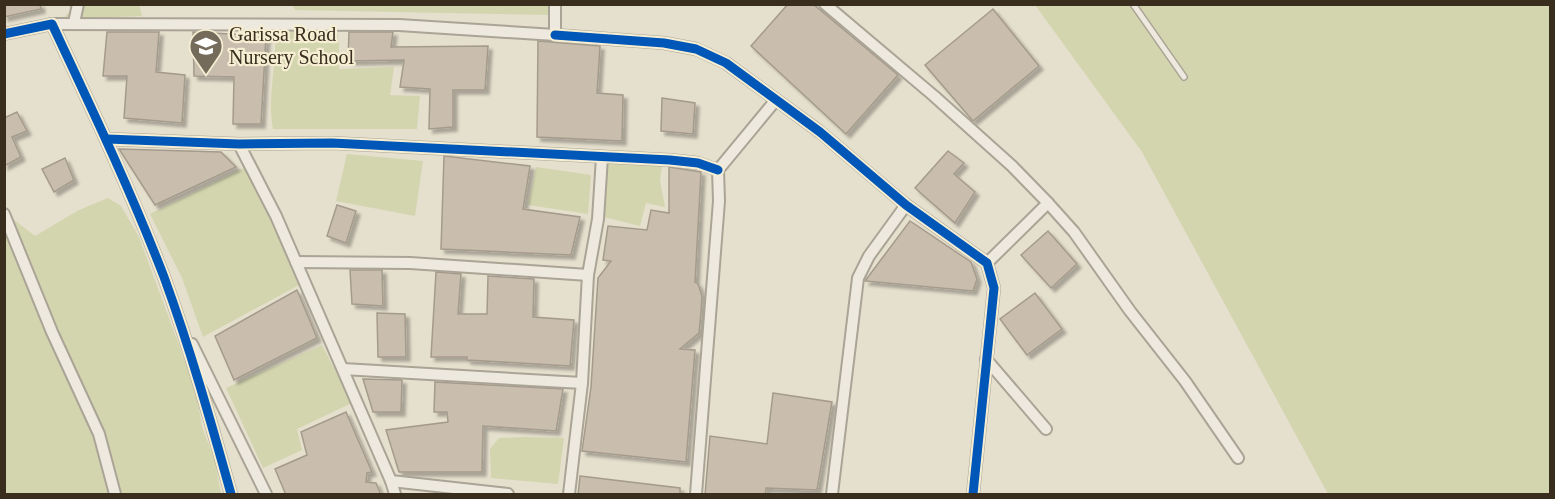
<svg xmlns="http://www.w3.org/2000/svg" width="1555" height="499" viewBox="0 0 1555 499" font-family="'Times New Roman',serif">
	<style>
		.green { fill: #d3d5af }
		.building { fill: #c9bdae; stroke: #a59b8c; stroke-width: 1.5; filter: url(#shadow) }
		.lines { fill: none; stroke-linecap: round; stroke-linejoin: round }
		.lane-casing { stroke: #aaa496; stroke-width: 8 }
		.street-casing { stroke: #aaa496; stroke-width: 14 }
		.lane { stroke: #ede9de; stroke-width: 5 }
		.street { stroke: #ede9de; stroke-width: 10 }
		.cycleway-casing { stroke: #f6eed3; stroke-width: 13 }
		.cycleway { stroke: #0057b8; stroke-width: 9 }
		.labels { text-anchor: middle; stroke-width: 4.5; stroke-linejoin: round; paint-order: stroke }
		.poi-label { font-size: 20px; fill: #392d1e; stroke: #f6eed3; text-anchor: start }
	</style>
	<defs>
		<filter id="shadow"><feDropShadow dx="4" dy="4" stdDeviation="1.5" flood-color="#0004"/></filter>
	</defs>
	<rect width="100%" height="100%" fill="#e5dfcd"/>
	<!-- green -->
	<g class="green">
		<path d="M76,4L139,5L142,16L63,19Z"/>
		<path d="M549,4L551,15L295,10L293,5Z"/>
		<path d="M1035,5H1550V494H1328L1142,152Z"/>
		<path d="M336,28C341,42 338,55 339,69L394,67L390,95L420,96L417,129H273C267,97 277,65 275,32Z"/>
		<path d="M664,153L660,180L665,207L646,203L640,226L604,217L605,156Z"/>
		<path d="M347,154L423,161L415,216L336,201Z"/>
		<path d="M248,166L299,285L203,337L182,278L150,214Z"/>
		<path d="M536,167L591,175L588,214L528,205Z"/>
		<path d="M108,198L121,206L139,237L196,391L202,427L215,461L221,494H5L4,210L9,216L35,236L79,210Z"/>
		<path d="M322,345L352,403L297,429L302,450L263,468L226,388Z"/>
		<path d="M525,437L564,438L558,484L491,478L490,449L499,438Z"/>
	</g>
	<!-- building -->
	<g class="building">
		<path d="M4,4H40L41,9L4,17Z"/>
		<path d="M788,4H813L898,75L846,134L751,46Z"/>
		<path d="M993,9L1039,66L973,121L925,65Z"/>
		<path d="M107,32H159L156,72L185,75L182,123L124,118L127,76H103Z"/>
		<path d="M193,32L266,36L261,124H233L234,77L194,76Z"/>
		<path d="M349,32H393L391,47L488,46L485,90H453V127L429,129L430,89L400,87L404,60L348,61Z"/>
		<path d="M538,41L600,46L597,93L623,95L622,141L537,137Z"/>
		<path d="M662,98L695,103L693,134L661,131Z"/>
		<path d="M17,112L27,131L12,137L21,157L4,166V118Z"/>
		<path d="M119,149L221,152L236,167L155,205Z"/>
		<path d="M948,151L964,163L954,174L975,192L955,223L915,188Z"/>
		<path d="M444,156L530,166L523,209L580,217L571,255L441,249Z"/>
		<path d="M65,158L74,180L54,192L42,169Z"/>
		<path d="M669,167L701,172L695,282L698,284L702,296L701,313L699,333L680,349L695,350L686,462L582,451L591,387L598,278L611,261L603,260L608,226L647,230L651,210L669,213Z"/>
		<path d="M337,205L356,211L346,243L327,236Z"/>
		<path d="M910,221L971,262L977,279L973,291L865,281Z"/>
		<path d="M1048,231L1077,264L1051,288L1021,255Z"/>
		<path d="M350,270H382L383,306L352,304Z"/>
		<path d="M436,272L461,274L458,314H487L488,276L534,279L533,317L574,320L570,366L467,360V357H431Z"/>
		<path d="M297,290L317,338L234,380L215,336Z"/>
		<path d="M1035,293L1062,329L1027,355L1000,319Z"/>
		<path d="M377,313L405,314L406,357H378Z"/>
		<path d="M363,379L402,380L401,412H373Z"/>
		<path d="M435,382L563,389L556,431L483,426L482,472H399L386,430L448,422L447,412H434Z"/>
		<path d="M773,393L832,402L817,490L766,488L765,495H705L710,436L767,444Z"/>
		<path d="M346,412L372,472L367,473L366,482L376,483L381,495H286L275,469L307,455L301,432Z"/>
		<path d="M580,476L680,488V495H578Z"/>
	</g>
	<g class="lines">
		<defs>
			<path id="lane" d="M1133,4L1184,77"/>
			<g id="street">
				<path d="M825,4L934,96L1012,166L1048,203L1074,232L1130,311L1185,381L1238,458"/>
				<path d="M74,23L78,4"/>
				<path d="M52,24L399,25L555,35V4"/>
				<path d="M4,34L52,24C91,107 131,191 164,277C190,348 211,422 231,494"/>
				<path d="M555,35L664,43L696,49L726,63L820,132L906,205L987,263L994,288L973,494"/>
				<path d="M107,139L239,144L332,143L670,160L698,163L718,170"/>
				<path d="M239,144L276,216L391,481L508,494"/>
				<path d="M4,214L52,332L99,434L115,494"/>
				<path d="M296,262L410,263L588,275L598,219L602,157"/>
				<path d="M987,263L1048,203"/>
				<path d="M192,344L266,494"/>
				<path d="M986,359L1046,429"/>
				<path d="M343,369L582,383L569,494"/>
				<path d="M582,383L588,275"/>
				<path d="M391,481L395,494"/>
				<path d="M696,494L719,201L718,170L775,101"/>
				<path d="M832,494L858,278L869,256L906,205"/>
			</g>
		</defs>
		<!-- lane casing -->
		<use href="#lane" class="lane-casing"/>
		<!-- street casing -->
		<use href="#street" class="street-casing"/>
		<!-- lane -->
		<use href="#lane" class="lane"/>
		<!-- street -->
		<use href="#street" class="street"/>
		<defs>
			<g id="cycleway">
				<path d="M4,34L52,24C91,107 131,191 164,277C190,348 211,422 231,494"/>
				<path d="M555,35L664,43L696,49L726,63L820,132L906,205L987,263L994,288L973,494"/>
				<path d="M107,139L239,144L332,143L670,160L698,163L718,170"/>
			</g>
		</defs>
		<!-- cycleway casing -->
		<use href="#cycleway" class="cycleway-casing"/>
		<!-- cycleway -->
		<use href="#cycleway" class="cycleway"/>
	</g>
	<!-- icons -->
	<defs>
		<symbol id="school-pin" viewBox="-11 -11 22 30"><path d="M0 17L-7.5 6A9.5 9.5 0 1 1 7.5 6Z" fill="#756b5b" stroke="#f6eed3"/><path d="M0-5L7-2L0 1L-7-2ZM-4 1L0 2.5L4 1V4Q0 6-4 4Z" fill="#fff"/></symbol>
	</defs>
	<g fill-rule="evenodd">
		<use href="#school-pin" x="187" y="27" width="38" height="52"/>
	</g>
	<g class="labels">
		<!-- poi labels -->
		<g class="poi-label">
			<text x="229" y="41">Garissa Road<tspan x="229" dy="23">Nursery School</tspan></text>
		</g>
	</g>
	<!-- border -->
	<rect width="1555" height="499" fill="none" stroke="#392d1e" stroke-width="12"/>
</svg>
